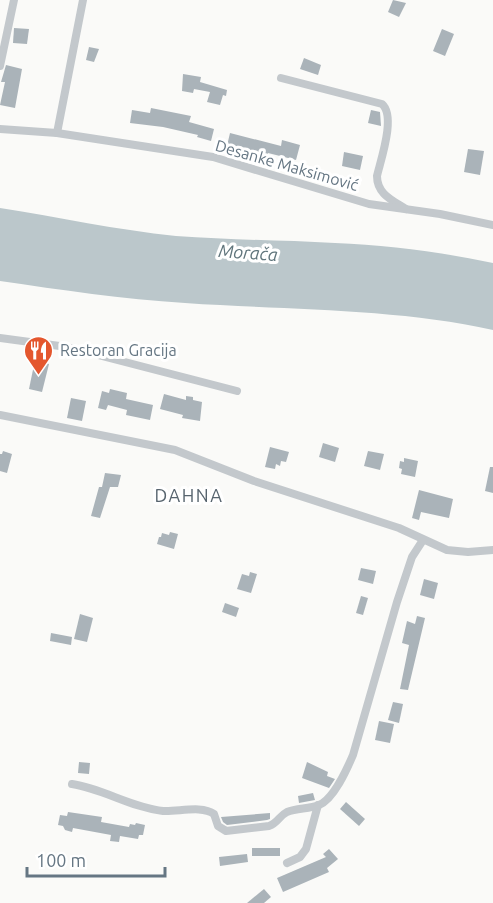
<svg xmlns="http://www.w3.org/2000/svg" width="493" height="903" viewBox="0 0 493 903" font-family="Ubuntu,sans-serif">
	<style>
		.water { fill: #bbc7cb }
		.building { fill: #aab3b9 }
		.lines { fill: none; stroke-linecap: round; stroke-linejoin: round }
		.minor { stroke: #c3c8cc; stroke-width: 8 }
		.labels { text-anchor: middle; stroke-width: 6; stroke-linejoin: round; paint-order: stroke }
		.street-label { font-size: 16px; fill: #657683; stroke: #fff }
		.poi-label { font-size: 16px; fill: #657683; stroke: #fff; text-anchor: start }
		.water-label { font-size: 18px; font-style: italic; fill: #60757c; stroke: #fff }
		.neighbourhood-label { font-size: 18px; letter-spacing: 1.5px; fill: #57646e; stroke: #fff }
	</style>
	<rect width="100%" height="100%" fill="#fafaf8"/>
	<!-- water -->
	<path class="water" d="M0,208C58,217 117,230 176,236C229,240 282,240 335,243C388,245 441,252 493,263V330C395,308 285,310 185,303C123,299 61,290 0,281Z"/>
	<!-- building -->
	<g class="building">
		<path d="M393,0L406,3L399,17L388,12Z"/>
		<path d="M14,28L29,29L27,44L13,43Z"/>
		<path d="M442,29L454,34L445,56L433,51Z"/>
		<path d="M89,47L99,49L94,62L86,60Z"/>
		<path d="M304,58L321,65L318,75L300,69Z"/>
		<path d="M6,65L22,69L15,108L0,105L5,82H1Z"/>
		<path d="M183,74L201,77L200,82L227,90L226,96L223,95L220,105L207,102L210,92L194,89L193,93L182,91Z"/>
		<path d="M151,108L191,116L189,122L214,129L211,141L197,137L198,135L163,127L130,123L132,110L150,113Z"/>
		<path d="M371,110L380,112L381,126L368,123Z"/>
		<path d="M230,133L281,146L282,140L300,145L296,160L268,153L267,155L240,149L239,153L226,150Z"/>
		<path d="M468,149L484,151L480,175L464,172Z"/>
		<path d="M344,152L363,156L360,170L342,166Z"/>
		<path d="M35,360L49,364L42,392L29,389Z"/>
		<path d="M110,389L127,393L126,399L153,405L150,420L126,415L127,410L108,405L106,410L98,408L102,391L109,393Z"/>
		<path d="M164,394L186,400V396L193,397V400L202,402L200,421L182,418L183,415L160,409Z"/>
		<path d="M71,398L86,401L82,421L67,418Z"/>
		<path d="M323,443L339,448L335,462L319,457Z"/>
		<path d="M270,447L289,452L286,462L281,461L280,466L276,464L275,469L265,467Z"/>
		<path d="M3,451L12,454L7,473L0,471V454H2Z"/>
		<path d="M368,451L384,454L380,470L364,466Z"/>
		<path d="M404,458L418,461L415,477L401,474L402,469L399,468L400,461L404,462Z"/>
		<path d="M490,467H493V493L485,491Z"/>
		<path d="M105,473L121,475L118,487H110L100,518L91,516L99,487H102Z"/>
		<path d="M419,490L453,499L449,518L421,512L419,520L412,518Z"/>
		<path d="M170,532L178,534L174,549L157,544L159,537H161L162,533L169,535Z"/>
		<path d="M361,568L376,571L373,584L358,580Z"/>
		<path d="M250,572L257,574L251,593L237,589L242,574L249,576Z"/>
		<path d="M424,579L438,583L434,599L420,595Z"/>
		<path d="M361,596L368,598L363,615L356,613Z"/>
		<path d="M225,603L239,608L236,617L222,612Z"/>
		<path d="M80,614L93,618L87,642L74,639Z"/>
		<path d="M417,616L425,618L408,690L400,689L409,645L402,643L407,621L415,624Z"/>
		<path d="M51,633L72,637L71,645L50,641Z"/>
		<path d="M393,702L403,704L399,723L388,720Z"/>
		<path d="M379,721L394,724L390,743L375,740Z"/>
		<path d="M79,762L90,763L89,774L78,773Z"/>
		<path d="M307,762L328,772L327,776L335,779L329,788L302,778Z"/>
		<path d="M313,793L315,800L299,803L298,796Z"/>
		<path d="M346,802L365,819L359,826L340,809Z"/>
		<path d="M68,812L102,817L101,822L129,827L130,824L135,825L136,823L145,825L143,835H139L138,839L120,836L119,842L110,841L111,835L73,828L72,832L65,830L63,826L58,825L60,815L67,816Z"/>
		<path d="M270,813V819L267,820L227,825L223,822L221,817Z"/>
		<rect x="252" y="848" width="28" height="8"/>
		<path d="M329,849L338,859L327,868L329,872L283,892L277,878L326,857L323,854Z"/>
		<path d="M247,854L248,862L220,866L219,857Z"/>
		<path d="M264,889L271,897L264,903H247Z"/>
	</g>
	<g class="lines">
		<!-- minor -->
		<g class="minor">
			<path d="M0,66L14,0"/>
			<path d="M281,78L382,104C396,116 381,159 377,176C377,194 392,200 406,209"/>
			<path d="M0,129L57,133L213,157L369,204L440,214L493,225"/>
			<path d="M57,133L83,0"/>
			<path d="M0,338L67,347L237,391"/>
			<path d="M0,415L175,450L254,481L399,528L447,550L468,552L493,550"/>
			<path d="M72,784C104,789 130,807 163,811C178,812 202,805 214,814L218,826L226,831L269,826C278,823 279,816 287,812C297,808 309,809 319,805C334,799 347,769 353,755L397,602L412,557L423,540"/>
			<path d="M287,863L300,857L306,849L318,805"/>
		</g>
	</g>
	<!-- icons -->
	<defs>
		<symbol id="restaurant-pin" viewBox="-11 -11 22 30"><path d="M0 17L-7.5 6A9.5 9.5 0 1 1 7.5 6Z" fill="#e4572e" stroke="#fff"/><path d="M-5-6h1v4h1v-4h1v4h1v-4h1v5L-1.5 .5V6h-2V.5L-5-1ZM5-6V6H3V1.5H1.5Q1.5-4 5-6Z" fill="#fff"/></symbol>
	</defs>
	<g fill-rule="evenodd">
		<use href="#restaurant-pin" x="22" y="334" width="33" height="45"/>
	</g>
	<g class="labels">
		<!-- street labels -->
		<g class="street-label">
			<text transform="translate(287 165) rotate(16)" y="6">Desanke Maksimović</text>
		</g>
		<!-- poi labels -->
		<g class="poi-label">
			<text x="60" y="356">Restoran Gracija</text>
		</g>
		<!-- water labels -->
		<g class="water-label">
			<text transform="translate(248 253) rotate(4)" y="6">Morača</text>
		</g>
		<!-- neighbourhood labels -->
		<g class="neighbourhood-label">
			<text x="189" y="502">DAHNA</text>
		</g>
	</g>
	<!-- scale -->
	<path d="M27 867v9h138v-9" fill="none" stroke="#657683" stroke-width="3"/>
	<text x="36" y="867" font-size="18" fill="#657683" stroke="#ffffff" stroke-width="4.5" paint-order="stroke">100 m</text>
</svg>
